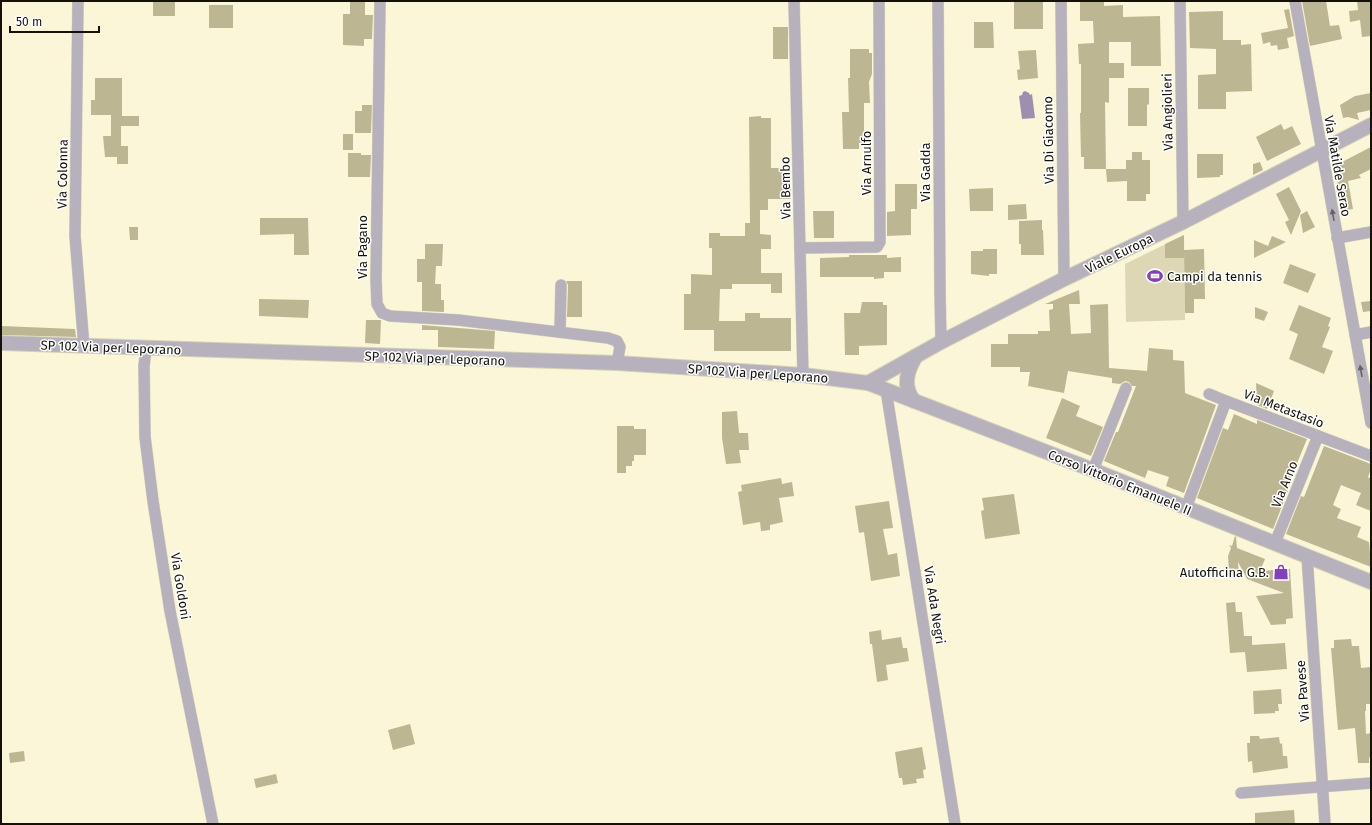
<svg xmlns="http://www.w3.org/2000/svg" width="1372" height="825" viewBox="0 0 1372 825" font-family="'Fira Sans',sans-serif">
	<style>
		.green { fill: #ddd7b6 }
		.water { fill: #9e8eaf }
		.building { fill: #bdb692 }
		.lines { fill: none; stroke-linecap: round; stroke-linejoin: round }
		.minor-casing { stroke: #d6d2b7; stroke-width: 12 }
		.tertiary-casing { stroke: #d6d2b7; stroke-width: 16 }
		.minor { stroke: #b6b1bd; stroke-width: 11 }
		.tertiary { stroke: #b6b1bd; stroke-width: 14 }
		.oneway { fill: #656262 }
		.labels { text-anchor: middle; stroke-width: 3; stroke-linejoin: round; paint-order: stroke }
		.street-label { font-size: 13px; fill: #141208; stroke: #fff }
		.poi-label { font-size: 13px; fill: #141208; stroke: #fff; text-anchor: start }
	</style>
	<rect width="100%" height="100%" fill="#fbf6d8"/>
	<!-- green -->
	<path class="green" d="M1184,235L1185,320L1126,322L1125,264Z"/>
	<!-- water -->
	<path class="water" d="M1025,91L1029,93L1030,95L1032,94L1035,118L1022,119L1019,96L1022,95L1023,92Z"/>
	<!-- building -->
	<g class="building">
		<rect x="153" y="1" width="22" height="15"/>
		<path d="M350,1H365V15H373L372,39H364V46L343,45V14H350Z"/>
		<rect x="1014" y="1" width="29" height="28"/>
		<path d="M1080,1H1104V6L1123,5V17L1160,16L1161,66H1131V42H1109V63H1124V78H1109V103L1105,102L1106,169H1084V157H1081L1080,113H1081V64H1079L1078,44L1094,43L1093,21H1080Z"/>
		<path d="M1302,1H1326L1330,26L1339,25L1342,39L1310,46Z"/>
		<path d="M1357,1H1371V36L1362,37L1360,20L1350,22L1349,11L1358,10Z"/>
		<rect x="209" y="5" width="24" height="23"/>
		<path d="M1289,9L1294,36L1287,38L1289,48L1278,50L1277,45L1271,46L1270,42L1263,44L1261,33L1288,28L1284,10Z"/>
		<path d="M1223,11V40H1241V45L1251,44L1252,91L1226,92V109H1198V75L1216,74V49L1190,48L1189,12Z"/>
		<path d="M974,22H993L994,48H974Z"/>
		<rect x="773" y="27" width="15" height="32"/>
		<path d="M850,49H869V53H872V74L869,82L870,103H864V131H866V143H859V149H843L842,112H849L848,78H850Z"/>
		<path d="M1036,50L1038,78L1018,80L1017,70L1020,69L1018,51Z"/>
		<path d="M95,78H122V116H139V126H121V146H128V164H117V157H105L103,136H111V115H91V100H95Z"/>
		<path d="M1128,88H1149V104L1147,105V126H1128Z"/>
		<path d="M1371,93V110L1357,113L1359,120L1348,117L1343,118L1340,105L1355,96Z"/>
		<path d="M362,105H372L371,133H355V111H362Z"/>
		<path d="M761,116V118H771V168H791V199H768V210H760V234L771,235V249H761V273H782V293H771V284H732V289H720L719,321H745V313H760V318H791V351H714V330H684V294H691V274L712,275V248H709V233H720V236H745V223H750L749,117Z"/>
		<path d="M1281,124L1284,130L1292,126L1301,144L1267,161L1256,137Z"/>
		<rect x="343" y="134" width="10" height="16"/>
		<path d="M1371,147V169L1359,175L1361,178L1348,181L1353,209L1341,211L1336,183L1339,182L1336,167L1341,164L1340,163Z"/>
		<path d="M1132,152H1142V160H1150V194H1146V201H1127V181L1107,182L1106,169H1126V160H1132Z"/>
		<path d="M348,153H361V155H371L370,177H348Z"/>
		<path d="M1197,154H1223V175H1220V177L1197,178Z"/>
		<path d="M1260,162L1263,170L1253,175V164Z"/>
		<path d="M895,184H917V209H911V235L887,236V212L895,211Z"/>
		<path d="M1289,187L1301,211L1291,235L1285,222L1289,220L1276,194Z"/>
		<path d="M993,188V211H970L969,189Z"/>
		<path d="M1026,204L1027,219L1008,220V205Z"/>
		<path d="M813,211H834V238H814Z"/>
		<path d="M1307,211L1315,227L1303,233L1300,215Z"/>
		<path d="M260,218H308L309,255H294V234L260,235Z"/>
		<path d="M1042,220V230H1043L1044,255H1021V244H1019V221Z"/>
		<path d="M129,227H138V240H130Z"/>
		<path d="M1184,235V258H1165V244Z"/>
		<path d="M1272,236L1286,242L1254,258V240L1268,246Z"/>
		<path d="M425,244H443L442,266H436L435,284H441V300H444V312L422,311V282H417V259H425Z"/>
		<path d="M983,249H997V274H989V276L971,274V251H983Z"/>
		<path d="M1204,249L1205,299H1194V313H1185L1184,250Z"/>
		<path d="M849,255H887V258L901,257V272H884V278L874,279V277H820V258L849,257Z"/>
		<path d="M1290,264L1316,274L1308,293L1283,283Z"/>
		<path d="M566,281H582V317H567L568,285Z"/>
		<path d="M1079,290L1080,304H1069L1071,334L1091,333L1090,305L1108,304L1109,368L1147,371L1149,348L1173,350V360L1184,361L1185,393L1216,405L1184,493L1166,486L1169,477L1148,470L1145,478L1104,461L1116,432H1118L1136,386H1132L1129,382L1125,381L1120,384L1112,383V378L1068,371L1064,393L1028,386L1030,372H1020V367H991V344H1008V334H1038V331H1050L1049,310L1053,309V304H1045Z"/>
		<path d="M259,299L309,300L308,318L259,316Z"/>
		<path d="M1371,301V311L1363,312L1361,302Z"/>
		<path d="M862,302H883V305H887V345L859,346V355H845L844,313H860Z"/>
		<path d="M1299,305L1331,318L1328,326L1330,327L1322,347L1333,351L1324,374L1289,359L1298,334L1289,330Z"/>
		<path d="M1255,307L1268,312L1264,321L1255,318Z"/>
		<path d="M366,320H381L380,344L365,343Z"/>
		<path d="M422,325L495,331L494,349L438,347V330H422Z"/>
		<path d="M1,326L75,329L76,337L1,335Z"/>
		<path d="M1256,383L1274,391L1267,409L1257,405Z"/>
		<path d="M1062,398L1080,406L1076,416L1103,427L1091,456L1046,438Z"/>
		<path d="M737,411L739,433H748L749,450H739L741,463L726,464L722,438V412Z"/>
		<path d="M1234,414L1257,424V420L1307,439L1286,490L1288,491L1273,529L1197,498L1223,428L1228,430Z"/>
		<path d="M617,426H634V429H646V455H634V461H632V466H626V473H617Z"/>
		<path d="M1324,446L1371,464V469L1368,477L1371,479V511L1356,505L1361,493L1341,485L1333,505L1341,509L1337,518L1361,527L1357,537L1369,542L1371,567L1286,534L1301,496L1304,497Z"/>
		<path d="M781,478L782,484L792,482L794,496L779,498L783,522L770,525V530L761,531L760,522L743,525L738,492L742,491L741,485Z"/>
		<path d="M1014,494L1020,534L985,539L981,511L984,510L982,498Z"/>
		<path d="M889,501L893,528L883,529L888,555L897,553L900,576L871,581L864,532L859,533L855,506Z"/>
		<path d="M1235,536L1236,537L1237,548L1265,559L1260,571L1290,569L1293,618L1286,619V624L1271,625L1256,596L1284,593L1247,579L1238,562L1239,576L1229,571L1228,556L1231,548L1229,545L1232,546Z"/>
		<path d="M1235,602L1236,612H1242L1244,636H1252V645L1285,643L1287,669L1247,672L1245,652L1230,653L1226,603Z"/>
		<path d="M881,630L882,640L901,637L903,648H907L909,661L886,665L888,680L877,682L872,644H870L869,632Z"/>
		<path d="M1351,639L1352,646H1359L1361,668L1371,667V704H1366V711H1365L1366,734L1371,733V757L1369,758V763H1358L1355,728L1338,730L1331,648H1334V640Z"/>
		<path d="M1281,689L1282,704H1278L1279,711H1275V713L1254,714L1253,691Z"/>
		<path d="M410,724L415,744L393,750L388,730Z"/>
		<path d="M1250,736H1259L1260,739L1279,737L1280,744L1282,743L1283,756H1287L1288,768L1253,773L1252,761L1248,762L1247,743H1250Z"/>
		<path d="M922,747L926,769L923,770L924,778L916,779L917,783L903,785L902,778H899L895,752Z"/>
		<path d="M24,751L25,761L10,763L9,753Z"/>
		<path d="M276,774L278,783L256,788L254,779Z"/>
		<path d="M1294,810L1295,824H1255V813Z"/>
	</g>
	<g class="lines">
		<defs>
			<g id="minor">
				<path d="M78,1L75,236L84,347"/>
				<path d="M380,1L376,280L377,304L382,313L390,316L458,320L608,338L617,341L620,347L617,363"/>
				<path d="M794,1L803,375"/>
				<path d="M938,1L940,293L941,342"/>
				<path d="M1061,1L1064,279"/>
				<path d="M1180,1L1183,222"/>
				<path d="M1295,1L1371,423"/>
				<path d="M1337,238L1371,232"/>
				<path d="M800,248L877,247L880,242L879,1"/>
				<path d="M560,332L561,285"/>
				<path d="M1355,335L1371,332"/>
				<path d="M146,349L144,366L145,437L153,501L170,611L213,824"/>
				<path d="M886,390L955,824"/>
				<path d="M1209,394L1226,401"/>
				<path d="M1093,470L1126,388"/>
				<path d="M1186,508L1226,401L1371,456"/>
				<path d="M1275,543L1318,436"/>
				<path d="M1307,556L1325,824"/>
				<path d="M1241,793L1371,783"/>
			</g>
			<g id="tertiary">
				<path d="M1,343L617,363L803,375L868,383L1093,470L1371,582"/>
				<path d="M868,383L941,342L1064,279L1183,222L1371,125"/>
				<path d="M914,401C902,386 907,371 916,356"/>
			</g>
		</defs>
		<!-- minor casing -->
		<use href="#minor" class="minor-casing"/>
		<!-- tertiary casing -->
		<use href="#tertiary" class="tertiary-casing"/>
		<!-- minor -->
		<use href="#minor" class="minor"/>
		<!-- tertiary -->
		<use href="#tertiary" class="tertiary"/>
	</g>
	<!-- one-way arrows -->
	<defs><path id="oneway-solid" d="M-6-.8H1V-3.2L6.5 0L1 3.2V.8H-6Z"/></defs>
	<g class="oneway">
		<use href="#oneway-solid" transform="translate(1333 215) rotate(-100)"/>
		<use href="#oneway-solid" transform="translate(1361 371) rotate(-100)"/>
	</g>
	<!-- icons -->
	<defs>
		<symbol id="stadium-bare" viewBox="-9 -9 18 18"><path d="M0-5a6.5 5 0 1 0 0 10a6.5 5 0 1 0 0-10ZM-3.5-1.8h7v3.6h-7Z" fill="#8241b6" stroke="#fff" stroke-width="2.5" paint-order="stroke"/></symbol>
		<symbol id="shop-bare" viewBox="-9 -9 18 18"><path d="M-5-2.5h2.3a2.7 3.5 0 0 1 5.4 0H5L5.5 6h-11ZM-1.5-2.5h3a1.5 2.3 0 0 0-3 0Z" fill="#8241b6" stroke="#fff" stroke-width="2.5" paint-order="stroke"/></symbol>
	</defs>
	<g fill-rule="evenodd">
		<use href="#stadium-bare" x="1144" y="265" width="22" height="22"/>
		<use href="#shop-bare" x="1270" y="561" width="22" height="22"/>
	</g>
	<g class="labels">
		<!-- street labels -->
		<g class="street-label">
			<text transform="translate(1167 112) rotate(-91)" y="5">Via Angiolieri</text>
			<text transform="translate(1048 140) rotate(-91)" y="5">Via Di Giacomo</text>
			<text transform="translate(866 163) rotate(-90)" y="5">Via Arnulfo</text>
			<text transform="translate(1338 166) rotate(80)" y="5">Via Matilde Serao</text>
			<text transform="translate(925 172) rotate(-90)" y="5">Via Gadda</text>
			<text transform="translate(62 174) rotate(-89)" y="5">Via Colonna</text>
			<text transform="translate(785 188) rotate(-91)" y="5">Via Bembo</text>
			<text transform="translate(362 247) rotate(-90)" y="5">Via Pagano</text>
			<text transform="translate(1119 253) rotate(-26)" y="5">Viale Europa</text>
			<text transform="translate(111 347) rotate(2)" y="5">SP 102 Via per Leporano</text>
			<text transform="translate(435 358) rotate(2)" y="5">SP 102 Via per Leporano</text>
			<text transform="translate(758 373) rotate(4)" y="5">SP 102 Via per Leporano</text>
			<text transform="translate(1284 408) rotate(21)" y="5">Via Metastasio</text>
			<text transform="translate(1120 482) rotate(22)" y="5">Corso Vittorio Emanuele II</text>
			<text transform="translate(1284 484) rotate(-68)" y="5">Via Arno</text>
			<text transform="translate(181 586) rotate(81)" y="5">Via Goldoni</text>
			<text transform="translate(935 605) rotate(81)" y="5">Via Ada Negri</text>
			<text transform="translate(1302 691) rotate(-94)" y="5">Via Pavese</text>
		</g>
		<!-- poi labels -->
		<g class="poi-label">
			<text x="1167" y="281">Campi da tennis</text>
			<text x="1269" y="577" text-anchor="end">Autofficina G.B.</text>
		</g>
	</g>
	<!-- border -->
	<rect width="1372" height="825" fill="none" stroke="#141208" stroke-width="4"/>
	<!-- scale -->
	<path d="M10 26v6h89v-6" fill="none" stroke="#141208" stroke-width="2"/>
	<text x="16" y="26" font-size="12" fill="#141208" stroke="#ffffff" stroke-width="3" paint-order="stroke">50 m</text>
</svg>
